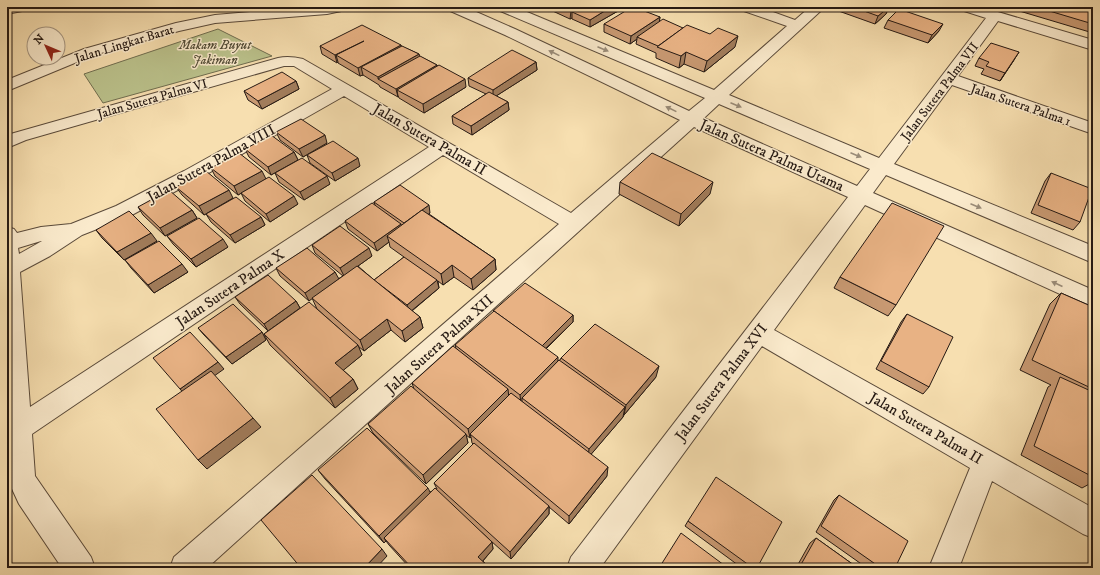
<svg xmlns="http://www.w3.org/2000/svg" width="1100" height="575" viewBox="0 0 1100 575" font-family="'IM FELL DW Pica',serif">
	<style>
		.green { fill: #bbc28c; stroke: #706e50 }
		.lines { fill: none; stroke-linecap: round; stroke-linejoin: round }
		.minor-casing { stroke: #5a4a3a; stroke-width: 2 }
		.minor { fill: #faeacc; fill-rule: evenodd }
		.wall { fill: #c89972; stroke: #251913 }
		.shaded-wall { fill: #a27d5c; stroke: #251913 }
		.building { fill: #e8b284; stroke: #251913 }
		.oneway { fill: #9a8c79 }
		.labels { text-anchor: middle; stroke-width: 3; stroke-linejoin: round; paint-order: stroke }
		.far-street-label { font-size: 13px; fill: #251913; stroke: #faeacc }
		.far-park-label { font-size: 13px; font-style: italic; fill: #524c37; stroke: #faeacc }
		.street-label { font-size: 15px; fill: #251913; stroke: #faeacc }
	</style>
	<rect width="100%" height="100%" fill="#f7dfb0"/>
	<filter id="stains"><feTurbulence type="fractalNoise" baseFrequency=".005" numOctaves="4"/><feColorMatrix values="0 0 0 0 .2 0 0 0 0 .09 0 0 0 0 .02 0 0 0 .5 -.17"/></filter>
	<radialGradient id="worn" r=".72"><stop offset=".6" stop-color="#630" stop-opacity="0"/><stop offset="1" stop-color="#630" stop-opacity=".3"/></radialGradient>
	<!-- green -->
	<path class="green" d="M218,29L272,56L103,103L84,74Z"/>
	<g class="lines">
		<defs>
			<g id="minor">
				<path d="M7,7H29L27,10L7,14Z"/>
				<path d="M312,7H348L346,10L327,14L215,23L179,31L94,55L7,91V80L84,49L176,23L215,15Z"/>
				<path d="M446,7H465L515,29L689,111L705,98L498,10L496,7H515L714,90L787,26L741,10L739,7H759L795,20L810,7H825L729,95L879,158L986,18L961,10L959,7H981L1093,40V50L998,21L958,76L1093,123V134L952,85L894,164L1093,246V263L886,175L873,193L1093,290V309L865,205L774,330L1093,508V538L1083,534L992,481L959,568H929L970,468L762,346L600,568H567L571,557L848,197L694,127L207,568H170L174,557L559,224L443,155L32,434L35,476L91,557L95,568H62L19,504L7,478V227L14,229L17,233L41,227L71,224L116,206L184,171L332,89L294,66H284L26,140L7,148V135L278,58C286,56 295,57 303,59L571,213L680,120L505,35L448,10ZM344,96L429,147L30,407L20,272L50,256L82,235L130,216L198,179ZM719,104L870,169L857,186L704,118ZM41,241H42L19,254L18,248Z"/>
			</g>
		</defs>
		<!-- minor casing -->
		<use href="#minor" class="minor-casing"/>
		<!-- minor -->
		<use href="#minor" class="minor"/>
	</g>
	<!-- wall -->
	<g class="wall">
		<path d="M544,7H618V11L590,27L572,19V18L570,19Z"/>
		<path d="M834,7H889L886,14L875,24L833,9Z"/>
		<path d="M1006,7H1093V33Z"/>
		<path d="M660,17L659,22L735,47L704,72L684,64L679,68L656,58V53L636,44L637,39L630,44L604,32V24Z"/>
		<path d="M888,20L939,31L928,43L884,28Z"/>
		<path d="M401,45V46L419,54V56L437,65L438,66L466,87L424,113L399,98L398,96V97L380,87L379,85L363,75L360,76L338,63V62L337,63L322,54L320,46Z"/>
		<path d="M979,58L1014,60L1000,81L981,74L984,69L975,66Z"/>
		<path d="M536,62L537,70L496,96L508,102L509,110L472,135L453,124L452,116L486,94L469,86L468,78Z"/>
		<path d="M296,81L299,89L262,109L248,100L244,91Z"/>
		<path d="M276,132L327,143L303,157L280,140Z"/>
		<path d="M245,149L294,152L298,160L271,175L249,157Z"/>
		<path d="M307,155L360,166L335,181L310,163Z"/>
		<path d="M211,168L266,179L238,195L215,176Z"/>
		<path d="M275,173L330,184L304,200L279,182Z"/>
		<path d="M1051,173L1080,222L1073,230L1031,213L1045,181Z"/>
		<path d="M620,182L710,194L679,226L619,194Z"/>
		<path d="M176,187L233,198L204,215L182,195Z"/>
		<path d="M241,193L298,204L270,222L245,201Z"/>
		<path d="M374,202L430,213L429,214L495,259L496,270L473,290L454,277L443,285L438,281L439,288L412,311L420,317L423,328L405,342L391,330L364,351L358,346L362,355L343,370L353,379L358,389L335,408L270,345L264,334L268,331L240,304L235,297L296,301L300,308L343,332L317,309L312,298L309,301L280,276L276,268L335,272L338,279L343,276L315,253L312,245L372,256L358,266L374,280L404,257L390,247L389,242L377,251L348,229L345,221L375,205Z"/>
		<path d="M138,207L192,210L197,218L165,236L143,215Z"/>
		<path d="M206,214L261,217L265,225L235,243L211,222Z"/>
		<path d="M96,230L157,241L124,260L102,238Z"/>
		<path d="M167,236L228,247L196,267L173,244Z"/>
		<path d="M125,260L188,272L154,293L131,268Z"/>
		<path d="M840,277L896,305L888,316L834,288Z"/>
		<path d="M1061,293L1093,307V482L1082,488L1021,455L1048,387L1051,385L1020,370L1050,304Z"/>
		<path d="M907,314L929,387L923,394L876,369L901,322Z"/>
		<path d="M573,315V322L546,349L558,361L560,360L561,358L656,377L624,415L623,417L591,454L607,476L569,524L549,507V514L511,559L470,522L492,542L493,549L483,561L490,568H410L389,545L386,541L384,543L325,479L318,470L430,492L437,489L434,483L473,444L472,443L471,437L470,438L466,435L468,443L426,484L373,433L368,424L414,389L412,383L456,349L455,345Z"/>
		<path d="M198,328L262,332L266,340L232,364L204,335Z"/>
		<path d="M839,495L895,568H867L816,532L834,500Z"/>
		<path d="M688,521L757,568H742L685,526Z"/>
		<path d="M816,538L858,568H796L810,543Z"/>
	</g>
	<!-- shaded-wall -->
	<g class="shaded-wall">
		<path d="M578,7H591L572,12V18L570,19L571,11Z"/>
		<path d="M611,7H618V11L590,27V20Z"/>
		<path d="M889,7L886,14L875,24L878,16Z"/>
		<path d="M660,17L659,25L637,37V39L630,44L631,36Z"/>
		<path d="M943,24L939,31L928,43L932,35Z"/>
		<path d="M738,36L735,47L704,72L707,61Z"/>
		<path d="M364,41L336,55L338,62L337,63L335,55Z"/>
		<path d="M401,45L402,53L361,67L363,75L360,76L358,68Z"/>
		<path d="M686,52L684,64L679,68L681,56Z"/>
		<path d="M1019,52L1014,60L1000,81L1005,73Z"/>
		<path d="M419,54L421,62L378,79V77Z"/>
		<path d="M536,62L537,70L493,98V90Z"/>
		<path d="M437,65L439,73L397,90L398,96V97L396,89Z"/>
		<path d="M465,79L466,87L424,113L423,104Z"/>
		<path d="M296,81L299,89L262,109L258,101Z"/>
		<path d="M508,102L509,110L472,135L471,126Z"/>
		<path d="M325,135L327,143L303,157L299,149Z"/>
		<path d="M294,152L298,160L271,175L268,167Z"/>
		<path d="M358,158L360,166L335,181L332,173Z"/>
		<path d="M262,171L266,179L238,195L234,186Z"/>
		<path d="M327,176L330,184L304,200L300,192Z"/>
		<path d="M713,182L710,194L679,226L681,214Z"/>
		<path d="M229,190L233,198L204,215L199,206Z"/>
		<path d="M294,196L298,204L270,222L266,214Z"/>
		<path d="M429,205L430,213L406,231L404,223Z"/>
		<path d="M192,210L197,218L165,236L160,228Z"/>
		<path d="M261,217L265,225L235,243L230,235Z"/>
		<path d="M401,224L403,232L387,236L389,242L377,251L374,243Z"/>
		<path d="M151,233L157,241L124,260L117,252Z"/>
		<path d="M223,239L228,247L196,267L191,259Z"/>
		<path d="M369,248L372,256L344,276L340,268Z"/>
		<path d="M495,259L496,270L473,290L471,279Z"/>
		<path d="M182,264L188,272L154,293L148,285Z"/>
		<path d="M452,265L454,277L443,285L441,274Z"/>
		<path d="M335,272L339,279L309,301L305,293Z"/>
		<path d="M437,280L439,288L410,312L407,305Z"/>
		<path d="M296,301L300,308L268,331L264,324Z"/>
		<path d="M573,315V322L541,353V346Z"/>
		<path d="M420,317L423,328L405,342L402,331Z"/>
		<path d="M387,319L391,330L364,351L360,340Z"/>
		<path d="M262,332L266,340L232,364L226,357Z"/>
		<path d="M358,345L362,355L340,373L335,363Z"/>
		<path d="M558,357V368L522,398V403L521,405L520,395Z"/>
		<path d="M218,362L224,369L186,396L180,389Z"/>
		<path d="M659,366L656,377L624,415L626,405Z"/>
		<path d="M353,379L358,389L335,408L330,398Z"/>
		<path d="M508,389L509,399L470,434L471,437L470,438L468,429Z"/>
		<path d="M625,407L623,417L588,458L589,449Z"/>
		<path d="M253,418L261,427L207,469L198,460Z"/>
		<path d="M466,434L468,443L426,484L423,475Z"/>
		<path d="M608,467L607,476L569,524V516Z"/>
		<path d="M428,488L432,496L384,538L386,541L384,543L379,536Z"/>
		<path d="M549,506V514L511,559L510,552Z"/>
		<path d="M492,542L493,549L480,564L478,557Z"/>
		<path d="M382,549L387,556L376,568H364Z"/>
	</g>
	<!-- building -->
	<g class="building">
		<path d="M561,7H578L571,11Z"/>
		<path d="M580,7H611L590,20L572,12Z"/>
		<path d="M632,7H634L660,17L631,36L604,24Z"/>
		<path d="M853,7H889L878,16Z"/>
		<path d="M1036,7H1093V24Z"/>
		<path d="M899,9L943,24L932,35L888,20Z"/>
		<path d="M663,19L683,28L658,46L637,37Z"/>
		<path d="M362,25L401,45L358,68L336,55L364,41L335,55L320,46Z"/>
		<path d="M687,25L710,34L718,28L738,36L707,61L686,52L681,56L657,47Z"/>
		<path d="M991,43L1019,52L1005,73L986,66L989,62L979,58Z"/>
		<path d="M402,46L419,54L378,77L361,67Z"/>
		<path d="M512,50L536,62L493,90L468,78Z"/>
		<path d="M420,56L437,65L396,89L378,79Z"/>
		<path d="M439,65L465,79L423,104L397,90Z"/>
		<path d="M282,72L296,81L258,101L244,91Z"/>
		<path d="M489,92L508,102L471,126L452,116Z"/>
		<path d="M301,119L325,135L299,149L276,132Z"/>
		<path d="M271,135L294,152L268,167L245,149Z"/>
		<path d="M333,141L358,158L332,173L307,155Z"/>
		<path d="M239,153L262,171L234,186L211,168Z"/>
		<path d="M652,153L713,182L681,214L620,182Z"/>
		<path d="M302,158L327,176L300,192L275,173Z"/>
		<path d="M206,171L229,190L199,206L176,187Z"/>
		<path d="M1051,173L1092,189L1080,222L1038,205Z"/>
		<path d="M269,177L294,196L266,214L241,193Z"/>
		<path d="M400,185L429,205L404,223L374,202Z"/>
		<path d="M169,190L192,210L160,228L138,207Z"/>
		<path d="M236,197L261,217L230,235L206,214Z"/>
		<path d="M372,203L401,224L374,243L345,221Z"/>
		<path d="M892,203L944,226L896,305L840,277Z"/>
		<path d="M422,210L495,259L471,279L452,265L441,274L387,236Z"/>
		<path d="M129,211L151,233L117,252L96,230Z"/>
		<path d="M199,218L223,239L191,259L167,236Z"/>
		<path d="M340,226L369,248L340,268L312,245Z"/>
		<path d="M159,241L182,264L148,285L125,260Z"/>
		<path d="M307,248L335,272L305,293L276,268Z"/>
		<path d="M404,257L437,280L407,305L374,280Z"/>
		<path d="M357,266L420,317L402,331L387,319L360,340L312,298Z"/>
		<path d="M268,275L296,301L264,324L235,297Z"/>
		<path d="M525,283L573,315L542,346L494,311H493Z"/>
		<path d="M1061,293L1093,307V389L1032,360Z"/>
		<path d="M309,302L358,345L335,363L353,379L330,398L264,334Z"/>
		<path d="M233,304L262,332L226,357L198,328Z"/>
		<path d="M494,311L558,357L520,395L455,345Z"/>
		<path d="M907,314L953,337L929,387L881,361Z"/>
		<path d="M595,324L659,366L626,405L561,358Z"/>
		<path d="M190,332L218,362L180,389L153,358Z"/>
		<path d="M453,346L508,389L468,429L412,383Z"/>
		<path d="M559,360L625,407L589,449L522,398Z"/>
		<path d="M211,371L253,418L198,460L156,409Z"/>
		<path d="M1060,377L1093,392V477L1034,446Z"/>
		<path d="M411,386L466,434L423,475L368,424Z"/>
		<path d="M511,393L608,467L569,516L470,434Z"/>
		<path d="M367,428L428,488L379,536L318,470Z"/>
		<path d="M474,443L549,506L510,552L434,483Z"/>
		<path d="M312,475L382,549L364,568H301L261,520Z"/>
		<path d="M716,477L782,522L757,568H753L688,521Z"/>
		<path d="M435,488L492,542L478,557L490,568H412L384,538Z"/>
		<path d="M839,495L908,541L895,568H881L821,526Z"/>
		<path d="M681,533L728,568H659Z"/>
		<path d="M816,538L858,568H799Z"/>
	</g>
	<!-- one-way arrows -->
	<defs><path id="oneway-solid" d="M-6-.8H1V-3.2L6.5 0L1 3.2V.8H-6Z"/></defs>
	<g class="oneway">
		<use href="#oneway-solid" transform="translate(603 49) rotate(23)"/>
		<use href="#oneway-solid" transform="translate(554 53) rotate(-154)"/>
		<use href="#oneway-solid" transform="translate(736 105) rotate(23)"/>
		<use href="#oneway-solid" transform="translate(671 109) rotate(-154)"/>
		<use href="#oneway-solid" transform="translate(856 155) rotate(23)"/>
		<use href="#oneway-solid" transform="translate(976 206) rotate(23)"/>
		<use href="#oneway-solid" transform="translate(1057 284) rotate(-156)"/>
	</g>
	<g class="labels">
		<!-- far-street labels -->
		<g class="far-street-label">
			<text transform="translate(124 43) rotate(-17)" y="5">Jalan Lingkar Barat</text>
			<text transform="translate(939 91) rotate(-53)" y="5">Jalan Sutera Palma VII</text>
			<text transform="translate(152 98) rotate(-16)" y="5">Jalan Sutera Palma VI</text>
			<text transform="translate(1021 104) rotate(19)" y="5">Jalan Sutera Palma 1</text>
		</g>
		<!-- far-park labels -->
		<g class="far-park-label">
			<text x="215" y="49">Makam Buyut<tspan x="215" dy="15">Jakiman</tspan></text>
		</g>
		<!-- street labels -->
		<g class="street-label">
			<text transform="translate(430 139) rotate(30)" y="5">Jalan Sutera Palma II</text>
			<text transform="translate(772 155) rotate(24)" y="5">Jalan Sutera Palma Utama</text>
			<text transform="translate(211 163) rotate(-29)" y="5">Jalan Sutera Palma VIII</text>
			<text transform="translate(230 288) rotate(-34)" y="5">Jalan Sutera Palma X</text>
			<text transform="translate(439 344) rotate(-42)" y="5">Jalan Sutera Palma XII</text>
			<text transform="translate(721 382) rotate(-53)" y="5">Jalan Sutera Palma XVI</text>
			<text transform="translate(926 428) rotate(30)" y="5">Jalan Sutera Palma II</text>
		</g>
	</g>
	<!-- margin -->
	<rect width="1100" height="575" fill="none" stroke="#f7dfb0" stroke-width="24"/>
	<rect x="8" y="8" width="1084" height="559" fill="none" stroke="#251913" stroke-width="2"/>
	<rect x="12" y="12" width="1076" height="551" fill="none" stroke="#251913"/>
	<!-- north arrow -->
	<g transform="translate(46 46) rotate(314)"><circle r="19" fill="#faeacc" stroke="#a59682"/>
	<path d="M0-3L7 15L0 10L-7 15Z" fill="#8f2418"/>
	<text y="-6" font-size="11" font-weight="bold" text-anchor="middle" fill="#251913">N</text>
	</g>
	<rect width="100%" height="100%" filter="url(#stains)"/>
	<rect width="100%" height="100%" fill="url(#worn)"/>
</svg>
